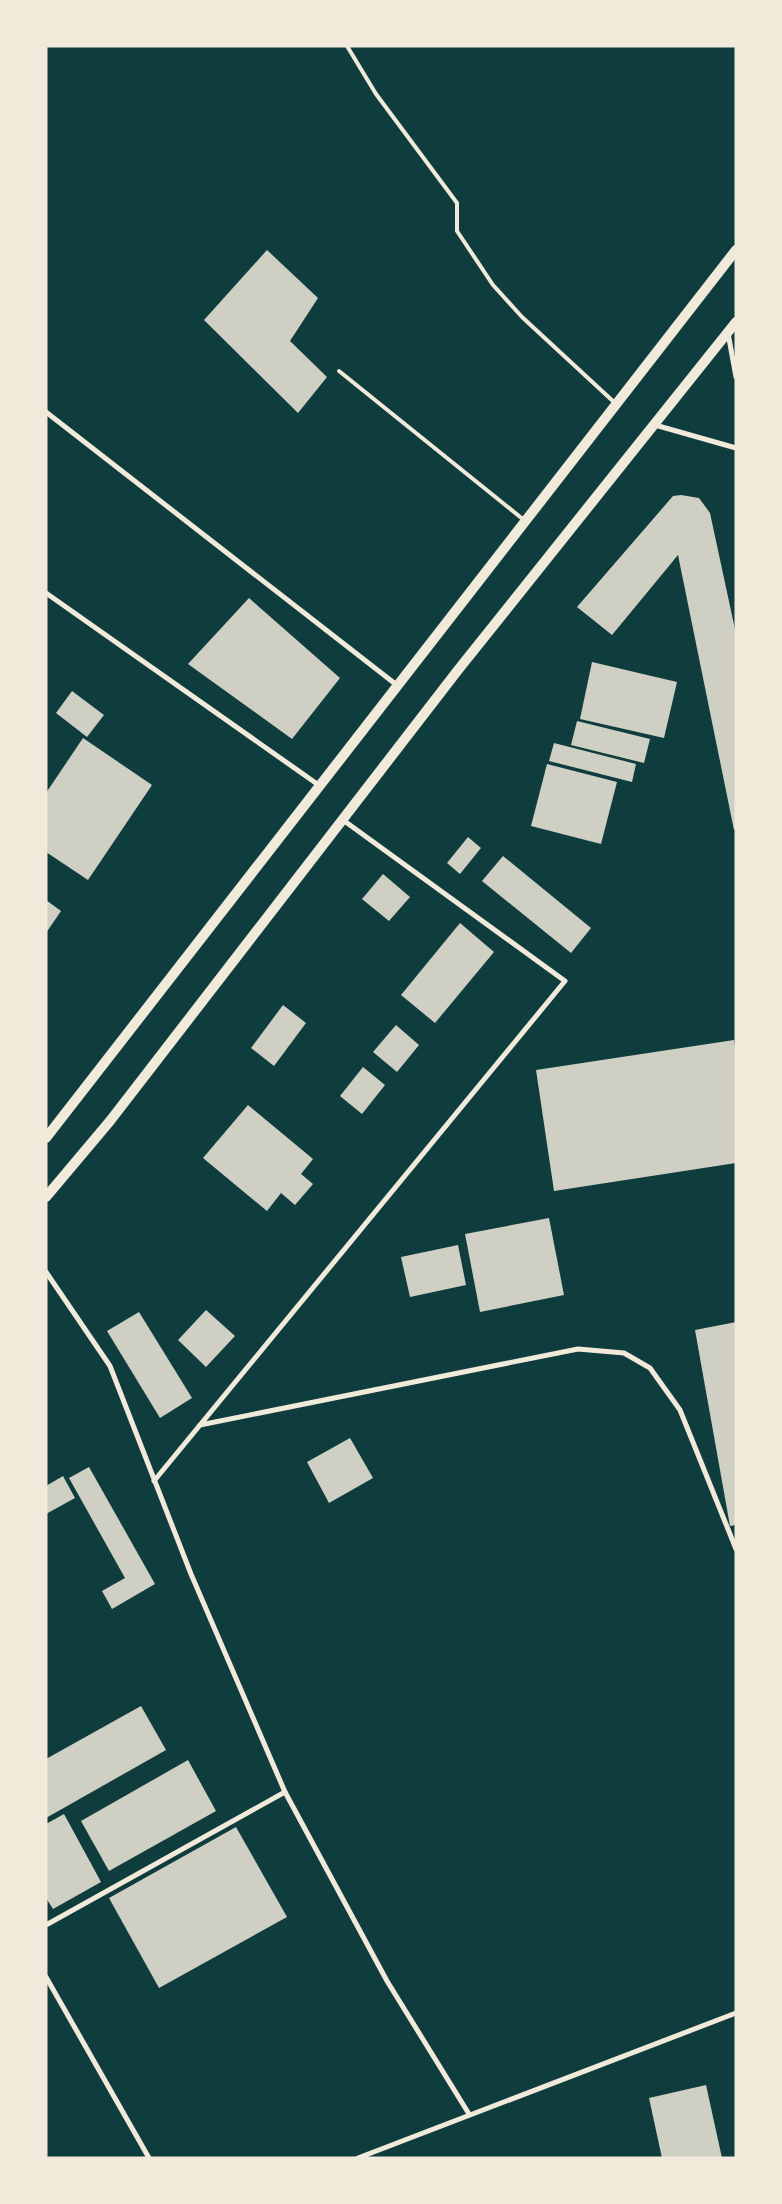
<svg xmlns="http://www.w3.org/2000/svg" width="782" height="2204" viewBox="0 0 782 2204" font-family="'Asap Condensed',sans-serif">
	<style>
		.building { fill: #cfcfc3 }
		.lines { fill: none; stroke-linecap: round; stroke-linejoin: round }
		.service { stroke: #f1e9da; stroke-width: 4 }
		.minor { stroke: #f1e9da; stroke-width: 5 }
		.secondary { stroke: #f1e9da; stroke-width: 10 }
	</style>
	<rect width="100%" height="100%" fill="#0f3d3e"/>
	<!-- building -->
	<g class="building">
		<path d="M267,250L318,298L290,341L327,377L298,413L204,320Z"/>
		<path d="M681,495L699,498L710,513L736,634V829L734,830L678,555L612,635L577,607L673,496Z"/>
		<path d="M249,598L340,678L292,739L188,664Z"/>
		<path d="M592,662L677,682L664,738L580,719Z"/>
		<path d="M72,691L104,715L87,737L56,713Z"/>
		<path d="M577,721L650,739L644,763L571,745Z"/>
		<path d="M83,738L152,785L88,880L46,852V793Z"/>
		<path d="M554,743L636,764L632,782L549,761Z"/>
		<path d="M547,764L617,782L601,844L531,826Z"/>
		<path d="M468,837L481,848L460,874L447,863Z"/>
		<path d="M503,856L591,928L571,953L482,881Z"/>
		<path d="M383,874L410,897L389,921L362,899Z"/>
		<path d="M46,900L61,911L46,933Z"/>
		<path d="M460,923L494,952L435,1023L401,995Z"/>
		<path d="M283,1005L306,1023L274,1066L251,1048Z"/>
		<path d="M396,1025L419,1045L397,1072L373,1052Z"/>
		<path d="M734,1040L736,1054V1163L554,1191L536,1070Z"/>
		<path d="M363,1067L385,1085L362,1114L340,1096Z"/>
		<path d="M248,1105L313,1159L301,1174L313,1184L295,1205L281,1193L267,1211L203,1158Z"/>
		<path d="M549,1218L564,1295L480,1312L465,1234Z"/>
		<path d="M458,1245L466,1285L410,1297L401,1257Z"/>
		<path d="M206,1310L235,1336L206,1367L178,1340Z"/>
		<path d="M139,1312L192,1398L160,1418L107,1331Z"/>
		<path d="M736,1322V1525L730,1526L695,1330Z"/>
		<path d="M350,1438L373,1478L329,1503L307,1462Z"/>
		<path d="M89,1467L155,1584L112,1609L102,1591L125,1578L69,1478Z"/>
		<path d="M63,1476L75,1498L46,1514V1486Z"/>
		<path d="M141,1706L166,1750L46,1818V1759Z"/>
		<path d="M188,1760L216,1811L109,1871L81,1821Z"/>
		<path d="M64,1814L101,1882L53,1909L46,1898V1824Z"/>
		<path d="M236,1827L287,1917L159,1988L109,1898Z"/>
		<path d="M706,2085L722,2158H662L649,2098Z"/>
	</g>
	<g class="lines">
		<!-- service -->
		<g class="service">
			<path d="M347,46L376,94L457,203V231L493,285L522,317L615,403"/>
			<path d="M339,371L524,520"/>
		</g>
		<!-- minor -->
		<g class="minor">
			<path d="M728,333L736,377"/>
			<path d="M46,412L398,686"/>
			<path d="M655,425L736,448"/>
			<path d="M46,593L320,786"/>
			<path d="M46,1272L110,1366L191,1574L285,1792"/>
			<path d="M200,1425L578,1349L624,1353L650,1368L680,1410L736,1549"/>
			<path d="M154,1481L565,981L343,820"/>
			<path d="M46,1925L285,1792L387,1981L469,2114"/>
			<path d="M46,1977L149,2158"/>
			<path d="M358,2158L736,2013"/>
		</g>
		<!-- secondary -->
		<g class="secondary">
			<path d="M46,1138L736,250"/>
			<path d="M46,1197L110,1121L458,670L736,322"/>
		</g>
	</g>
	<!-- border -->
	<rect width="782" height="2204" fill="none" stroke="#f1e9da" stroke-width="95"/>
</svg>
